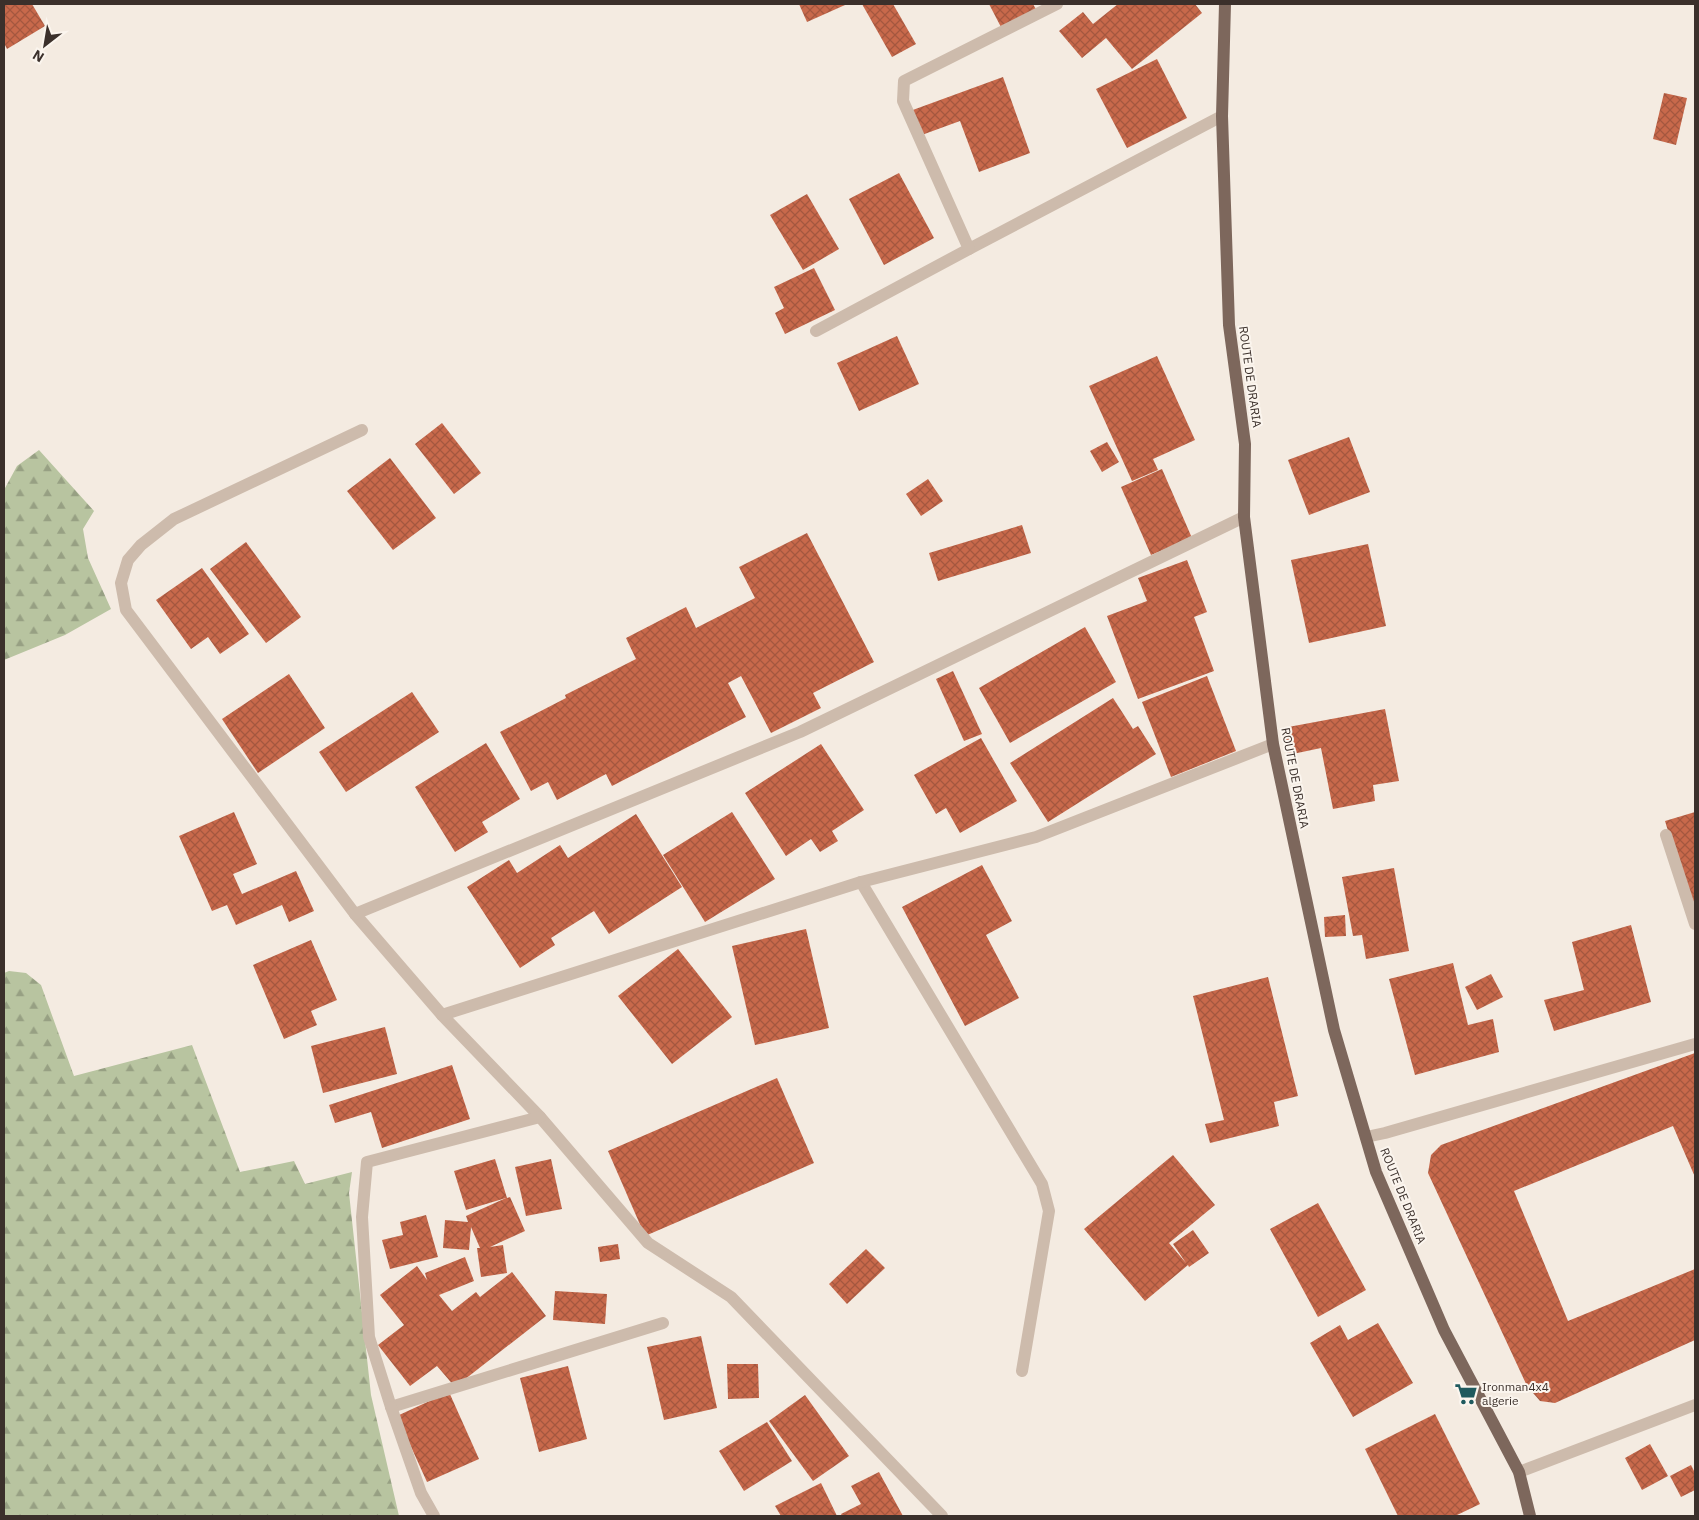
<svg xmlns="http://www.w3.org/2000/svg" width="1699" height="1520" viewBox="0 0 1699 1520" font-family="'IBM Plex Sans',sans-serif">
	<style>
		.forest { fill: url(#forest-firs) }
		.building { fill: url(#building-cross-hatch) }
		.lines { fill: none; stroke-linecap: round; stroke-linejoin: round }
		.minor { stroke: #cdbbac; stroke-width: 12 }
		.major { stroke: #7d675c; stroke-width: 12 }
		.labels { text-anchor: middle; stroke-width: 4; stroke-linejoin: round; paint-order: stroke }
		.street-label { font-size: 12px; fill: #3b302b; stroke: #fbf5ee }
		.poi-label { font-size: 12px; fill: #3b302b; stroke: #fbf5ee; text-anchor: start }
	</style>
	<defs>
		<pattern id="forest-firs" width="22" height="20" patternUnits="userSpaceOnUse" patternTransform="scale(1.25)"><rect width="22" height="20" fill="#b8c4a0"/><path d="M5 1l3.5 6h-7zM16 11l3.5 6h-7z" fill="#97a083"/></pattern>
		<pattern id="building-cross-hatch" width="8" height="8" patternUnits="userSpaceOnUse" patternTransform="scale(1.25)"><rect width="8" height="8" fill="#c8694b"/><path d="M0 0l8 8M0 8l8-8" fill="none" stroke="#a4573f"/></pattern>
	</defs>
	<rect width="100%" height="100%" fill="#f4ebe1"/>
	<!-- forest -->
	<g class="forest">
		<path d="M39,450L94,511L83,529L88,558L111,609L65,635L4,660V490L17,466Z"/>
		<path d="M9,971L26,973L41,985L74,1076L192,1045L240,1172L294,1161L305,1184L352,1172L349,1193L371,1395L399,1516H4V973Z"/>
	</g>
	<!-- building -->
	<g class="building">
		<path d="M4,4H32L45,26L7,49L4,43Z"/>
		<path d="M799,4H844L845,5L807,22Z"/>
		<path d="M862,4H893L916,44L892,57Z"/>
		<path d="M989,4H1033L1037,11L1002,29Z"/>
		<path d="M1118,4H1195L1202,13L1132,69L1106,38L1082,58L1059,31L1083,12L1093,24Z"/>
		<path d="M1157,59L1187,118L1127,148L1096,89Z"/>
		<path d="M1003,77L1030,153L979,172L960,121L919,136L910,111Z"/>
		<path d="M1664,93L1687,98L1676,145L1653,139Z"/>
		<path d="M899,173L934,238L884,265L849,199Z"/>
		<path d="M807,194L839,249L803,270L770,215Z"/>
		<path d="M814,268L835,310L785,334L775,313L784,308L774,287Z"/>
		<path d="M897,336L919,384L859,411L837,363Z"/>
		<path d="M1157,356L1195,440L1153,459L1158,470L1132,481L1089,386Z"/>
		<path d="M442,423L481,473L454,494L415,444Z"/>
		<path d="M1349,437L1370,492L1309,515L1288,460Z"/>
		<path d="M1107,442L1119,462L1102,472L1090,451Z"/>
		<path d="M390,458L436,518L393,550L347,491Z"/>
		<path d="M1162,469L1192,538L1151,555L1121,487Z"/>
		<path d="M928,479L943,501L921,516L906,494Z"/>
		<path d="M1022,525L1031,553L938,581L929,553Z"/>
		<path d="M807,533L874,662L813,693L821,708L771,733L741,676L728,683L746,717L612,786L606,774L557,800L548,782L531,791L500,732L566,698L565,695L636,659L626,638L686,607L696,628L755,598L739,567Z"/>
		<path d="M246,542L301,617L266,643L210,569Z"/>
		<path d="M1368,544L1386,626L1309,643L1291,560Z"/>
		<path d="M1187,560L1207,612L1194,617L1214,671L1138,699L1107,616L1147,601L1138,578Z"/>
		<path d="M202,568L249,634L220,654L208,637L191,649L156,600Z"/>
		<path d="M1085,627L1116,682L1010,743L979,688Z"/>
		<path d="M953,671L982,734L964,741L936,679Z"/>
		<path d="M289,674L325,728L258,773L222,719Z"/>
		<path d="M1207,676L1236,751L1171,777L1142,702Z"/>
		<path d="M412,692L439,732L346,792L319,752Z"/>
		<path d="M1113,698L1133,729L1138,726L1156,754L1048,822L1010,763Z"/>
		<path d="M1385,709L1399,781L1373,785L1375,801L1333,809L1321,748L1288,755L1283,728Z"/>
		<path d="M981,738L1017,801L960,833L946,808L936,814L914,775Z"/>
		<path d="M486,743L520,799L482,822L488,832L455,852L415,787Z"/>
		<path d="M821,744L864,810L832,831L838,841L820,852L811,839L786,856L745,793Z"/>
		<path d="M234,812L257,864L233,874L242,894L296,871L314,911L289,922L282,905L236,925L227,905L212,911L179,836Z"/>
		<path d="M732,812L775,879L705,922L663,855Z"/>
		<path d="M1695,812V902L1690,903L1665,821Z"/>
		<path d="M636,814L682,887L609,934L594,911L551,938L555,945L520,968L467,887L509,860L517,873L560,845L568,858Z"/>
		<path d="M982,865L1012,921L986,935L1019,998L965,1026L902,907Z"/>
		<path d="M1394,868L1409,951L1366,959L1362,935L1353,936L1342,877Z"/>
		<path d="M1345,915L1346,936L1325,937L1324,917Z"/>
		<path d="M1631,925L1651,1002L1554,1031L1544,1000L1584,990L1572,942Z"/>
		<path d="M806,929L829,1028L755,1045L732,946Z"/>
		<path d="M311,940L337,1000L311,1011L317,1025L284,1039L253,965Z"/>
		<path d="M678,949L732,1017L672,1064L618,996Z"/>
		<path d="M1453,963L1468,1025L1493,1019L1499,1052L1415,1075L1389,979Z"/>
		<path d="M1491,974L1503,997L1477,1010L1465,987Z"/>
		<path d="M1268,977L1298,1096L1274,1102L1279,1126L1210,1143L1205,1124L1224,1120L1193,996Z"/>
		<path d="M385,1027L397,1074L323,1093L311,1046Z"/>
		<path d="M1695,1053V1177L1673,1126L1514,1191L1568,1321L1695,1269V1340L1555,1403L1540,1401L1527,1386L1428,1173L1431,1155L1441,1145Z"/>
		<path d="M452,1065L470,1119L382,1148L371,1112L335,1123L329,1105Z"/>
		<path d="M777,1078L814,1163L645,1236L608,1151Z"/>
		<path d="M1173,1155L1215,1205L1169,1243L1186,1263L1173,1244L1193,1230L1209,1253L1189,1267L1188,1265L1145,1301L1084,1229Z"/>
		<path d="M495,1159L507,1198L510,1197L525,1231L490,1247L503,1245L507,1273L481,1277L477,1248H480L471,1227L469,1250L443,1248L445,1220L468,1222L466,1216L506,1198L466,1210L454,1171Z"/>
		<path d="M551,1159L562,1209L526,1216L515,1167Z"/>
		<path d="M1318,1203L1366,1290L1318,1317L1270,1229Z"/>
		<path d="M426,1215L438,1257L390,1269L382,1240L403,1235L400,1222Z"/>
		<path d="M618,1244L620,1259L600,1262L598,1247Z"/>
		<path d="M866,1249L885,1268L847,1304L829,1284Z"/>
		<path d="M465,1257L474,1281L439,1295L452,1311L476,1292L480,1297L512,1272L546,1316L455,1387L437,1366L410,1386L378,1345L404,1325L380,1295L417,1266L427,1280L425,1273Z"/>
		<path d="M555,1291L607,1294L605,1324L553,1320Z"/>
		<path d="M1378,1323L1413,1383L1353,1417L1310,1343L1340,1325L1348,1340Z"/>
		<path d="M701,1336L717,1408L664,1420L647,1347Z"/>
		<path d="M727,1364H758L759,1398L728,1399Z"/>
		<path d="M568,1366L587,1439L539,1452L520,1378Z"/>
		<path d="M449,1392L479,1459L427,1482L397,1416Z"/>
		<path d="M805,1395L849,1456L813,1481L769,1421Z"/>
		<path d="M1435,1414L1480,1504L1455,1516H1398L1365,1449Z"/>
		<path d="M767,1422L792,1461L744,1491L719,1451Z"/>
		<path d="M1650,1444L1668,1476L1642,1490L1625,1458Z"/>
		<path d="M1691,1465L1695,1473V1490L1681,1497L1670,1476Z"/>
		<path d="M879,1472L903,1516H842L841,1514L861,1504L851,1486Z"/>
		<path d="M821,1483L837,1516H781L775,1506Z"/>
	</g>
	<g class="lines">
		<!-- minor -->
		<g class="minor">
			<path d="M969,249L1222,116"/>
			<path d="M816,331L969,249L903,101L904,81L1057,4"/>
			<path d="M362,430L174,519L141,545L128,560L121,583L126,610L355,914L442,1015L540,1117L648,1243L731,1297L942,1516"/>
			<path d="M1666,835L1695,924"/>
			<path d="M861,882L1042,1184L1049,1211L1022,1371"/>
			<path d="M355,914L800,732L1244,517"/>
			<path d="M442,1015L861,882L1036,837L1273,744"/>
			<path d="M540,1117L367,1162L362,1217L369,1337L391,1407L663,1323"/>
			<path d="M1366,1137L1385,1133L1695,1044"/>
			<path d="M391,1407L421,1493L434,1516"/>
			<path d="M1519,1472L1695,1405"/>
		</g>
		<!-- major -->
		<path class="major" d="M1225,4L1222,116L1229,325L1245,444L1244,517L1273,744L1334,1030L1376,1172L1444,1330L1519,1472L1530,1516"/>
	</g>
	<!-- icons -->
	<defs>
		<symbol id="supermarket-bare" viewBox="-9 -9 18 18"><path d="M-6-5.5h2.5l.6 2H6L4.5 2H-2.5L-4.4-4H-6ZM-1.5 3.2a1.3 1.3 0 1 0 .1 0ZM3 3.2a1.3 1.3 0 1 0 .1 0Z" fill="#1f5a5e" stroke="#fbf5ee" stroke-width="2.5" paint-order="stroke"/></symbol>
	</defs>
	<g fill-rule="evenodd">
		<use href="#supermarket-bare" x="1450" y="1378" width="32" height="32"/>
	</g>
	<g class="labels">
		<!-- street labels -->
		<g class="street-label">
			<text transform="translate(1250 377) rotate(82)" y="4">ROUTE DE DRARIA</text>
			<text transform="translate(1295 778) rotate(79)" y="4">ROUTE DE DRARIA</text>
			<text transform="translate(1403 1196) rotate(68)" y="4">ROUTE DE DRARIA</text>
		</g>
		<!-- poi labels -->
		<g class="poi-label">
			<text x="1482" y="1391">Ironman4x4<tspan x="1482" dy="14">algerie</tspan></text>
		</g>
	</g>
	<!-- border -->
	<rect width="1699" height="1520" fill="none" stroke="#3b302b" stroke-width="10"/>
	<!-- north arrow -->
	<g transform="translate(45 45) rotate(211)" stroke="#fbf5ee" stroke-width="4" paint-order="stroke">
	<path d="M0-4L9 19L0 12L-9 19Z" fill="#3b302b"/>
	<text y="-8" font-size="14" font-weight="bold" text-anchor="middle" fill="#3b302b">N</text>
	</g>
</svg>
